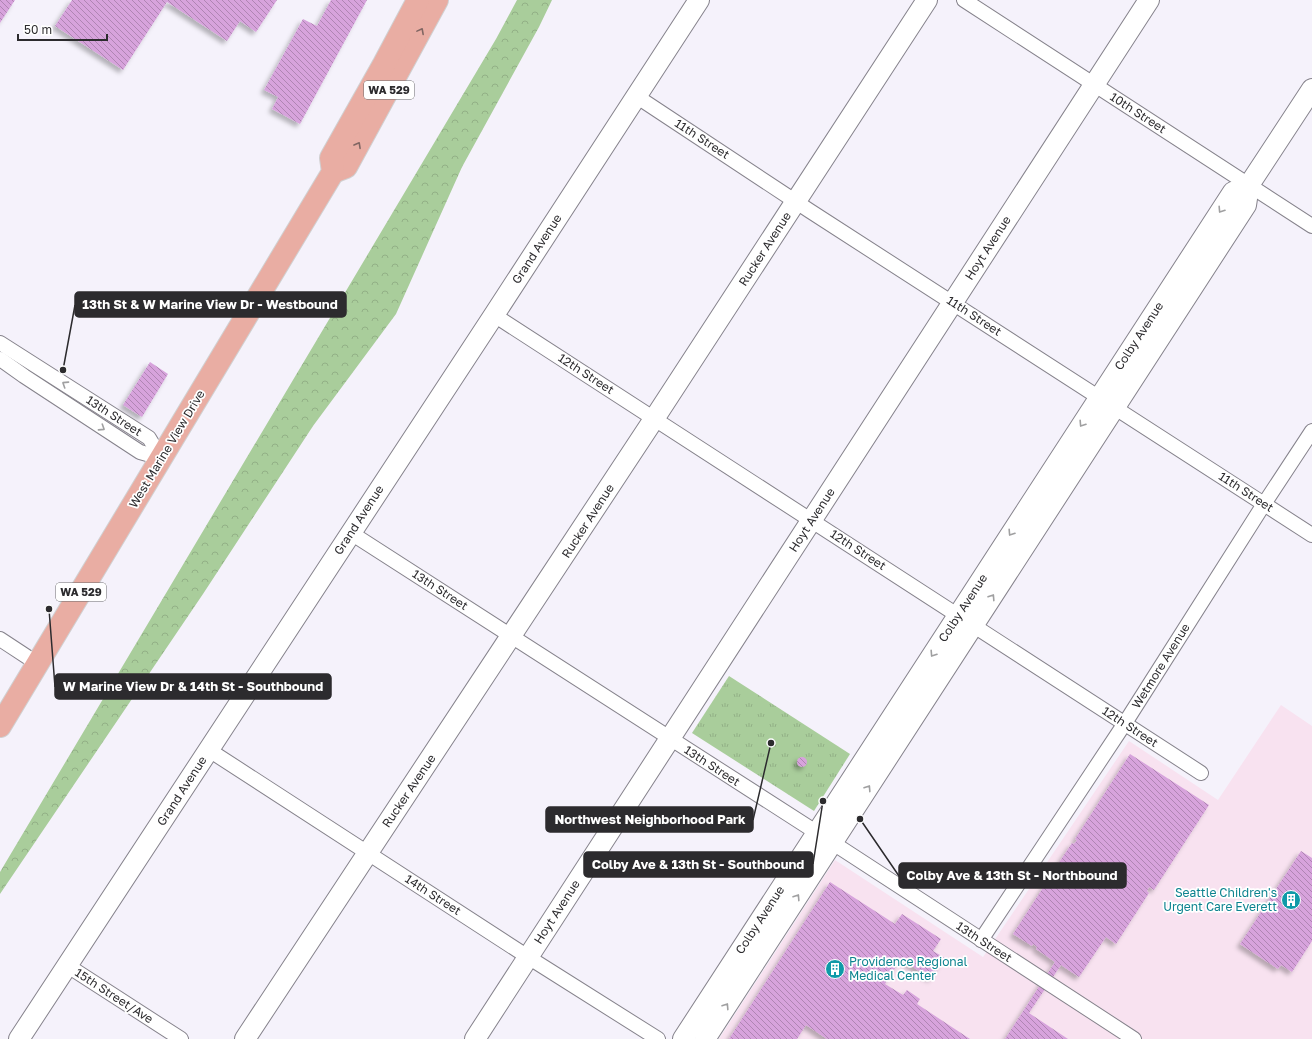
<svg xmlns="http://www.w3.org/2000/svg" width="1312" height="1039" viewBox="0 0 1312 1039" font-family="'Golos Text',sans-serif">
	<style>
		.medical { fill: #f8e2f0 }
		.forest { fill: url(#forest-crowns) }
		.park { fill: url(#park-tufts) }
		.building { fill: url(#building-back-hatch); filter: url(#shadow) }
		.lines { fill: none; stroke-linecap: round; stroke-linejoin: round }
		.street-casing { stroke: #86838c; stroke-width: 16 }
		.secondary-casing { stroke: #86838c; stroke-width: 22 }
		.primary-casing { stroke: #d1d0d1; stroke-width: 24 }
		.street { stroke: #fff; stroke-width: 14 }
		.secondary { stroke: #fff; stroke-width: 20 }
		.primary { stroke: #e9ada3; stroke-width: 22 }
		.oneway { stroke: #816663 }
		.oneway2 { stroke: #a0a0a1 }
		.labels { text-anchor: middle; stroke-width: 3.5; stroke-linejoin: round; paint-order: stroke }
		.shield { fill: #fff; stroke: #6b6b6d; stroke-width: 1 }
		.shield-label { font-size: 11px; font-weight: bold; fill: #2c2b2e }
		.street-label { font-size: 12px; fill: #2c2b2e; stroke: #fff }
		.culture-label { font-size: 12px; fill: #0d838f; stroke: #fff; text-anchor: end }
		.leader { fill: none; stroke: #2c2b2e; stroke-width: 1.5 }
		.callout-dot { fill: #2c2b2e; stroke: #fff; stroke-width: 1.5 }
		.callout { fill: #2c2b2e; stroke: #2c2b2e; stroke-width: 1.5 }
		.callout-label { font-size: 13px; text-anchor: middle; font-weight: bold; fill: #fff }
	</style>
	<defs>
		<pattern id="forest-crowns" width="20" height="18" patternUnits="userSpaceOnUse"><rect width="20" height="18" fill="#a9cd9b"/><path d="M2 6a3 3 0 1 1 6 0M12 15a3 3 0 1 1 6 0" fill="none" stroke="#92b086"/></pattern>
		<pattern id="park-tufts" width="24" height="20" patternUnits="userSpaceOnUse"><rect width="24" height="20" fill="#a9cd9b"/><path d="M3 7l-1-3M5 7V3M7 7l1-3M15 17l-1-3M17 17v-4M19 17l1-3" fill="none" stroke="#92b086"/></pattern>
		<pattern id="building-back-hatch" width="6" height="6" patternUnits="userSpaceOnUse"><rect width="6" height="6" fill="#d7a3dc"/><path d="M-1 5l2 2M0 0l6 6M5-1l2 2" fill="none" stroke="#af85b3"/></pattern>
		<filter id="shadow"><feDropShadow dx="-3.5" dy="3.5" stdDeviation="2" flood-color="#0004"/></filter>
	</defs>
	<rect width="100%" height="100%" fill="#f5f2fb"/>
	<!-- medical -->
	<path class="medical" d="M1281,705L1312,726V1039H719L835,860L983,957L1129,741L1218,800Z"/>
	<!-- forest -->
	<path class="forest" d="M517,0H552L539,27L462,167L396,314L313,426L203,594L0,894V872L496,39Z"/>
	<!-- park -->
	<path class="park" d="M729,676L850,754L814,811L692,733Z"/>
	<!-- building -->
	<g class="building">
		<path d="M0,0H15L0,23Z"/>
		<path d="M72,0H277L256,32L240,21L227,41L167,2L123,70L55,26Z"/>
		<path d="M331,0H367L300,124L272,109L278,97L264,90L303,19L317,26Z"/>
		<path d="M150,362L168,374L142,417L123,405Z"/>
		<path d="M1130,754L1209,805L1154,890L1149,887L1147,891L1149,893L1116,944L1106,937L1079,977L1061,965L1029,1013L1068,1039H1005L1055,962L1036,949L1037,947L1033,944L1032,946L1013,934L1048,880L1050,881L1052,877L1050,876L1072,843L1074,844L1077,840L1075,839Z"/>
		<circle cx="802" cy="762" r="5"/>
		<path d="M1301,851L1312,858V941L1292,972L1281,965L1278,969L1240,944Z"/>
		<path d="M830,882L895,924L902,914L941,939L933,951L945,958L931,979L901,959L885,984L903,995L907,990L920,999L917,1004L970,1039H827L806,1025L797,1039H729Z"/>
	</g>
	<g class="lines">
		<defs>
			<g id="street">
				<path d="M964,0L1312,226"/>
				<path d="M636,96L810,211L1312,535"/>
				<path d="M494,315L1201,773"/>
				<path d="M0,343L149,438L161,458"/>
				<path d="M0,359L24,376L140,452L161,458"/>
				<path d="M351,533L833,843L1134,1039"/>
				<path d="M0,639L38,664"/>
				<path d="M209,750L528,957L658,1039"/>
				<path d="M981,940L1125,723L1264,504L1312,431"/>
				<path d="M68,966L181,1039"/>
			</g>
			<g id="secondary">
				<path d="M19,1039L494,315L699,0"/>
				<path d="M245,1039L654,419L927,0"/>
				<path d="M475,1039L1149,0"/>
				<path d="M683,1039L1233,192L1249,185"/>
				<path d="M705,1039L1246,205L1249,185L1312,89"/>
			</g>
			<g id="primary">
				<path d="M333,172L346,167L437,0"/>
				<path d="M0,726L333,172L331,158L384,64L418,0"/>
			</g>
		</defs>
		<!-- street casing -->
		<use href="#street" class="street-casing"/>
		<!-- secondary casing -->
		<use href="#secondary" class="secondary-casing"/>
		<!-- primary casing -->
		<use href="#primary" class="primary-casing"/>
		<!-- street -->
		<use href="#street" class="street"/>
		<!-- secondary -->
		<use href="#secondary" class="secondary"/>
		<!-- primary -->
		<use href="#primary" class="primary"/>
	</g>
	<!-- one-way arrows -->
	<defs><path id="oneway-chevron" d="M-2-3.5L2.5 0L-2 3.5" fill="none" stroke-width="1.6" stroke-linecap="round" stroke-linejoin="round"/></defs>
	<g class="oneway">
		<use href="#oneway-chevron" transform="translate(421 31) rotate(-62)"/>
		<use href="#oneway-chevron" transform="translate(358 145) rotate(-61)"/>
	</g>
	<g class="oneway2">
		<use href="#oneway-chevron" transform="translate(1221 210) rotate(123)"/>
		<use href="#oneway-chevron" transform="translate(65 384) rotate(-147)"/>
		<use href="#oneway-chevron" transform="translate(1082 424) rotate(123)"/>
		<use href="#oneway-chevron" transform="translate(102 428) rotate(33)"/>
		<use href="#oneway-chevron" transform="translate(1011 533) rotate(123)"/>
		<use href="#oneway-chevron" transform="translate(992 597) rotate(-57)"/>
		<use href="#oneway-chevron" transform="translate(933 654) rotate(123)"/>
		<use href="#oneway-chevron" transform="translate(868 788) rotate(-57)"/>
		<use href="#oneway-chevron" transform="translate(797 897) rotate(-57)"/>
		<use href="#oneway-chevron" transform="translate(726 1006) rotate(-57)"/>
	</g>
	<!-- icons -->
	<defs>
		<symbol id="building-disc" viewBox="-11 -11 22 22"><circle r="9.5" fill="#0f9aa8" stroke="#fff"/><path d="M-4-6H4V6H1V3H-1V6H-4ZM-2.5-4.3h1.7v1.8h-1.7ZM.8-4.3h1.7v1.8H.8ZM-2.5-1h1.7V.8h-1.7ZM.8-1h1.7V.8H.8Z" fill="#fff"/></symbol>
	</defs>
	<g fill-rule="evenodd">
		<use href="#building-disc" x="1280" y="889" width="22" height="22"/>
		<use href="#building-disc" x="824" y="958" width="22" height="22"/>
	</g>
	<g class="labels">
		<!-- shield labels -->
		<g class="shield">
			<rect x="364" y="81" width="50" height="18" rx="3"/>
			<rect x="56" y="583" width="50" height="18" rx="3"/>
		</g>
		<g class="shield-label">
			<text x="389" y="94">WA 529</text>
			<text x="81" y="596">WA 529</text>
		</g>
		<!-- street labels -->
		<g class="street-label">
			<text transform="translate(1138 113) rotate(33)" y="4">10th Street</text>
			<text transform="translate(702 139) rotate(33)" y="4">11th Street</text>
			<text transform="translate(988 248) rotate(-57)" y="4">Hoyt Avenue</text>
			<text transform="translate(537 249) rotate(-57)" y="4">Grand Avenue</text>
			<text transform="translate(765 249) rotate(-57)" y="4">Rucker Avenue</text>
			<text transform="translate(974 316) rotate(33)" y="4">11th Street</text>
			<text transform="translate(1139 336) rotate(-57)" y="4">Colby Avenue</text>
			<text transform="translate(586 374) rotate(33)" y="4">12th Street</text>
			<text transform="translate(114 416) rotate(33)" y="4">13th Street</text>
			<text transform="translate(167 449) rotate(-59)" y="4">West Marine View Drive</text>
			<text transform="translate(1246 492) rotate(33)" y="4">11th Street</text>
			<text transform="translate(359 520) rotate(-57)" y="4">Grand Avenue</text>
			<text transform="translate(812 520) rotate(-57)" y="4">Hoyt Avenue</text>
			<text transform="translate(588 521) rotate(-57)" y="4">Rucker Avenue</text>
			<text transform="translate(858 550) rotate(33)" y="4">12th Street</text>
			<text transform="translate(440 590) rotate(33)" y="4">13th Street</text>
			<text transform="translate(963 608) rotate(-57)" y="4">Colby Avenue</text>
			<text transform="translate(1161 666) rotate(-58)" y="4">Wetmore Avenue</text>
			<text transform="translate(1130 727) rotate(33)" y="4">12th Street</text>
			<text transform="translate(712 766) rotate(33)" y="4">13th Street</text>
			<text transform="translate(182 791) rotate(-57)" y="4">Grand Avenue</text>
			<text transform="translate(409 791) rotate(-56)" y="4">Rucker Avenue</text>
			<text transform="translate(433 895) rotate(33)" y="4">14th Street</text>
			<text transform="translate(557 912) rotate(-57)" y="4">Hoyt Avenue</text>
			<text transform="translate(760 920) rotate(-57)" y="4">Colby Avenue</text>
			<text transform="translate(984 942) rotate(33)" y="4">13th Street</text>
			<text transform="translate(114 996) rotate(33)" y="4">15th Street/Ave</text>
		</g>
		<!-- culture labels -->
		<g class="culture-label">
			<text x="1277" y="897">Seattle Children's<tspan x="1277" dy="14">Urgent Care Everett</tspan></text>
			<text x="849" y="966" text-anchor="start">Providence Regional<tspan x="849" dy="14">Medical Center</tspan></text>
		</g>
	</g>
	<!-- callouts -->
	<path class="leader" d="M63 370L75 305M49 609L55 687M771 743L753 820M823 801L813 864M860 819L899 876"/>
	<g class="callout-dot">
		<circle cx="63" cy="370" r="4"/>
		<circle cx="49" cy="609" r="4"/>
		<circle cx="771" cy="743" r="4"/>
		<circle cx="823" cy="801" r="4"/>
		<circle cx="860" cy="819" r="4"/>
	</g>
	<g class="callout">
		<rect x="75" y="292" width="271" height="25" rx="4"/>
		<rect x="55" y="674" width="276" height="25" rx="4"/>
		<rect x="546" y="807" width="207" height="25" rx="4"/>
		<rect x="584" y="852" width="229" height="25" rx="4"/>
		<rect x="899" y="863" width="227" height="25" rx="4"/>
	</g>
	<g class="callout-label">
		<text x="210" y="309">13th St &amp; W Marine View Dr - Westbound</text>
		<text x="193" y="691">W Marine View Dr &amp; 14th St - Southbound</text>
		<text x="650" y="824">Northwest Neighborhood Park</text>
		<text x="698" y="869">Colby Ave &amp; 13th St - Southbound</text>
		<text x="1012" y="880">Colby Ave &amp; 13th St - Northbound</text>
	</g>
	<!-- scale -->
	<path d="M18 34v6h89v-6" fill="none" stroke="#2c2b2e" stroke-width="2"/>
	<text x="24" y="34" font-size="12" fill="#2c2b2e" stroke="#ffffff" stroke-width="3" paint-order="stroke">50 m</text>
</svg>
